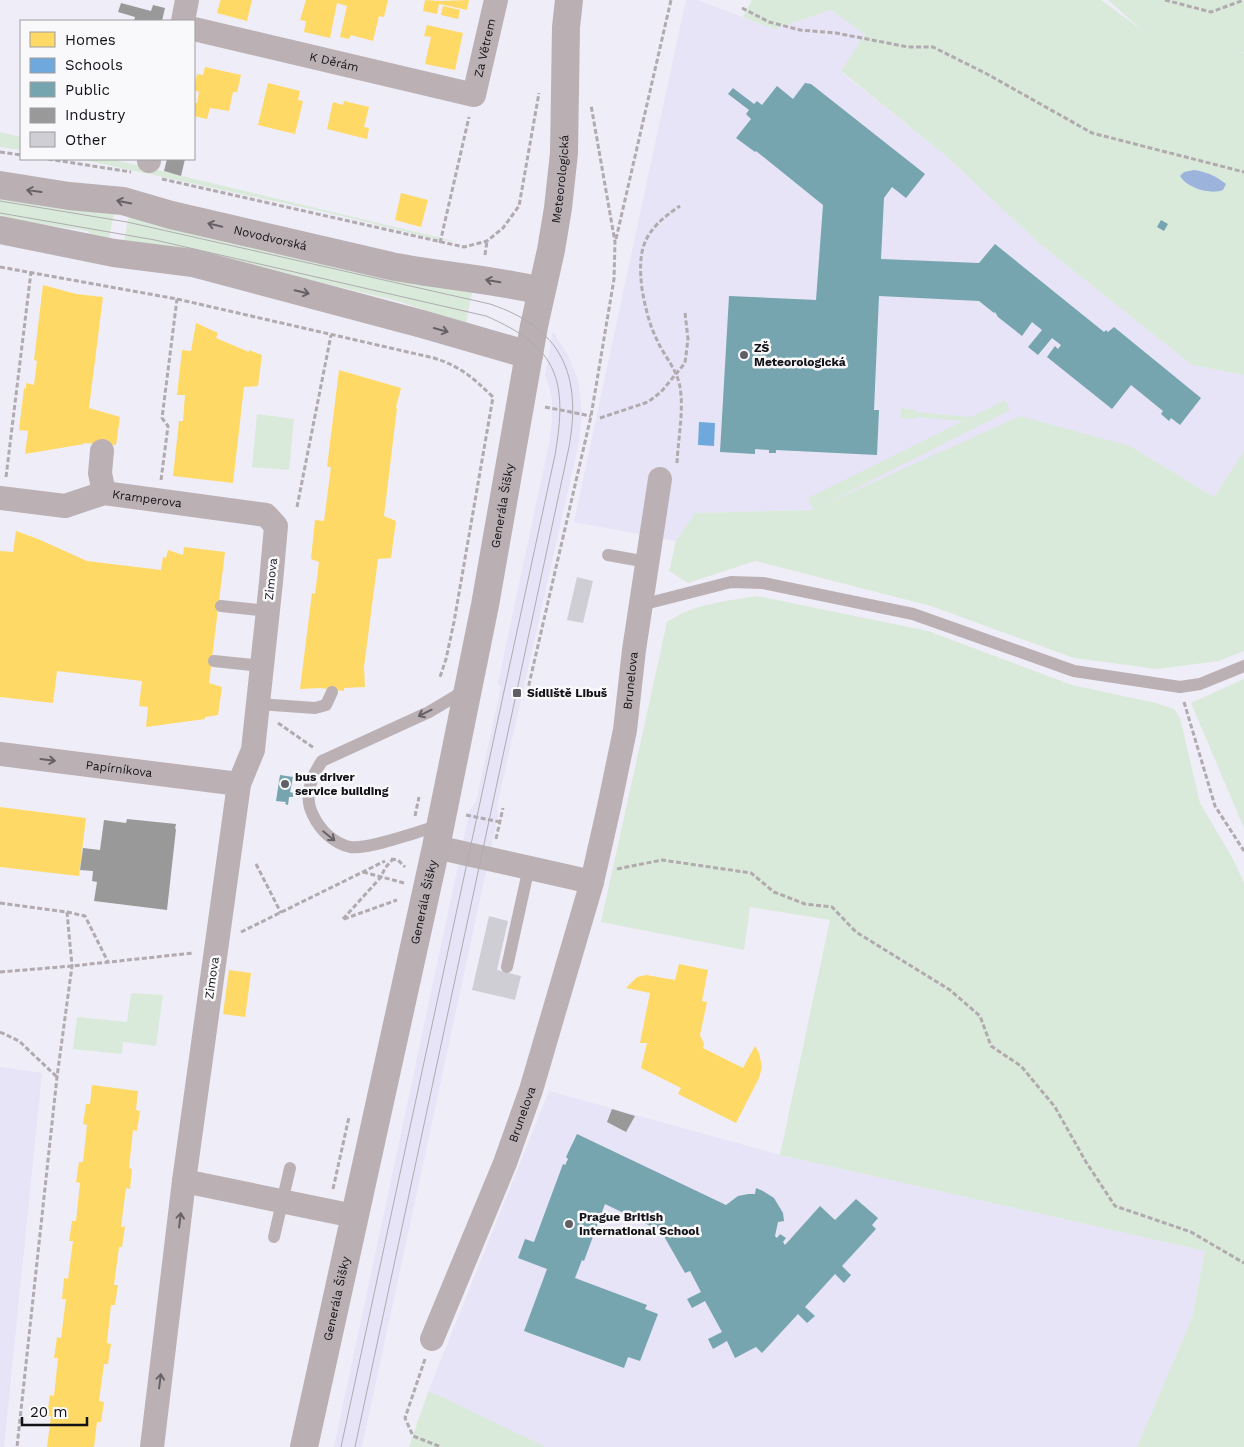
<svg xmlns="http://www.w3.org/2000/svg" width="1244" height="1447" viewBox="0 0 1244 1447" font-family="'Work Sans',sans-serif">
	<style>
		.built { fill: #e6e4f6 }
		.green { fill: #daeada }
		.water { fill: #9cb4db }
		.homes { fill: #ffd966 }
		.schools { fill: #6fa8dc }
		.public { fill: #76a5af }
		.industry { fill: #999 }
		.building { fill: #d0ced5 }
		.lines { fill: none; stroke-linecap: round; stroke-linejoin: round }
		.path { stroke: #b1aaae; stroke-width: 3; stroke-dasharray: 5 2.5; stroke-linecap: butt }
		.service { stroke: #bbb1b4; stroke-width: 12 }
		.minor { stroke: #bbb1b4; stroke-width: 24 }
		.secondary { stroke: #bab0b4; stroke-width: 28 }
		.tram { stroke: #afabb0; stroke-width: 1 }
		.oneway { stroke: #666166 }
		.oneway2 { stroke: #666266 }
		.poi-dot { fill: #5f5f65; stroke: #f9f9fc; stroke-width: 2 }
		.labels { text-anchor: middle; stroke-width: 5; stroke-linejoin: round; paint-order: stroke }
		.street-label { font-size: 12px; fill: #121217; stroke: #f9f9fc }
		.poi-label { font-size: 12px; font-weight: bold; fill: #121217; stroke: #f9f9fc; text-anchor: start }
	</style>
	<rect width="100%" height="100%" fill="#efedf7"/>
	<!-- built -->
	<g class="built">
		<path d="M686,0H698L774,29L831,10L866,34L841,72L946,156L1040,244L1192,365L1244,375V451L1214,497L1130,446L815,510L695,513L676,541L574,522Z"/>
		<path d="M553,332L568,355L578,380L582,413L579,442L497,806L498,816L362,1447H334L470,810L476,802L501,687L498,683L550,439L552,419V401L548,382L545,375Z"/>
		<path d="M0,1067L42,1073L4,1447H0Z"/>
		<path d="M549,1091L780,1155L1205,1251L1192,1318L1137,1447H545L428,1392Z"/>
	</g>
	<!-- green -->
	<g class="green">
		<path d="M752,0H1101L1142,30L1108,0H1244V52H1240L1244,53V375L1192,365L1040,244L946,156L841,71L865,34L831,10L774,29L743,17Z"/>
		<path d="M0,132L21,137V150L0,147Z"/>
		<path d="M80,159H111L458,242L440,240L329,213Z"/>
		<path d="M0,196L115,207L108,243L103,242L87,231L0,218Z"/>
		<path d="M130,210L473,287L466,324L398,301L248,265L147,243L123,246Z"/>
		<path d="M1005,400L1010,410L821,506L1020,416L1130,446L1214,497L1244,451V651L1219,661L1157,669L1074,658L931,606L755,561L688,583L669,571L676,541L695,513L813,510L808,498L963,421L916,417L915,419L900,418L901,408L916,410V412L971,417Z"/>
		<path d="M257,414L294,419L289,470L252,467Z"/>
		<path d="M757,596L928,631L1072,685L1156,703L1174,709L1180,718L1200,803L1233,859L1244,883V1447H1137L1192,1318L1205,1251L780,1155L830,920L750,907L744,950L601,922L667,622C693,604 726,601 757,596Z"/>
		<path d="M1244,679V828L1191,703Z"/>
		<path d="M131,993L163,995L156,1046L123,1042L122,1054L73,1049L77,1017L127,1022Z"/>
		<path d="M428,1392L440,1396L546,1447H409Z"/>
	</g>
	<!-- water -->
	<path class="water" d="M1194,170C1207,172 1216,176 1226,184L1223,190C1210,195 1187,188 1180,176L1184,172Z"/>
	<!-- homes -->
	<g class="homes">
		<path d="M221,0H252L247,21L217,13L220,2Z"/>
		<path d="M306,0H388L384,17L379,16L373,41L351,35L349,39L340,37L347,6L337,3L330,38L304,32L306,21L300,20Z"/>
		<path d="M425,0L440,1L469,0L467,10L439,4L437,14L423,11Z"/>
		<path d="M443,6L460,10L458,19L441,15Z"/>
		<path d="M427,25L463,33L455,70L425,64L431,37L424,36Z"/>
		<path d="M205,67L241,75L237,92H233L229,111L210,108L207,119L194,116V103H197L199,92L194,90L197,74L203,75Z"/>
		<path d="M268,83L300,91L298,100L303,101L295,134L258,125Z"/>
		<path d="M344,101L369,107L364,127L369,128L367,139L327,129L333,102L343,105Z"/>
		<path d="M401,193L428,200L421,227L395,220Z"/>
		<path d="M43,285L76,294L103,297L89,408L120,417L116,445L84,443V444L25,454L28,431L19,430L24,388L26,389V383L34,385L37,361L34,360Z"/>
		<path d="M196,323L218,333L216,338L249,352V350L262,355L258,386L244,387L233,483L173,476L179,421H183L185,395H177L182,350L191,351Z"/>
		<path d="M339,370L401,388L396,407L397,408L384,516L396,521L391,558L378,559L364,667L365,687L344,688V691L320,688L300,689L312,593L315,594L319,562L311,559L315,520L324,521L331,467H327Z"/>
		<path d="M16,531L38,539L87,561L161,570L163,557L166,558L168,550L183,555L184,547L225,552L209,683L222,687L218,715L205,717V719L146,727L148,707L139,706L142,681L57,671L53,703L0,697V551L13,552Z"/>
		<path d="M0,807L86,818L79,876L0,867Z"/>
		<path d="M679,964L708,970L702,1001L707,1002L700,1035L704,1044L703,1048L743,1068L755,1046L759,1053L762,1067L759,1078L736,1123L678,1094L681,1088L641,1068L647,1043H640L650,993L626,988L637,977L646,975L675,980Z"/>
		<path d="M229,970L251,973L245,1017L223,1014Z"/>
		<path d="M92,1085L138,1091L136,1110L140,1111L137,1131L133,1130L129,1168L132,1169L130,1189L126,1188L121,1227H125L122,1247H119L114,1285H118L115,1305H111L107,1343L111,1344L108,1364H104L99,1401L104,1402L101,1422H97L94,1447H47L51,1416H47L50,1395L54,1396L58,1358H54L57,1337L61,1338L66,1299H62L64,1278L68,1279L73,1241H69L72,1221H76L80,1183L76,1182L79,1162H83L87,1125L83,1124L86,1104H90Z"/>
	</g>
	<!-- schools -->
	<path class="schools" d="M699,422L715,423L714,446L698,445Z"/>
	<!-- public -->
	<g class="public">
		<path d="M805,83L811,84L925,174L906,198L892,187L884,198L881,259L979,263L995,244L1104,332L1106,330L1108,332L1114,327L1201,398L1180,425L1171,418L1169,421L1161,414L1163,411L1131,385L1112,409L1047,357L1055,346L1058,349L1061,345L1052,338L1038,355L1028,347L1042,330L1032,322L1022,336L998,317L995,312L994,313L979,301L879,296L874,410H879L877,455L776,450V453H769V450L755,449V454L720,452L729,296L816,300L823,205L756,151L755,152L736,138L751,119L746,114L749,110L728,94L733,88L754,104L757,101L762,105L777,86L793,99Z"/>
		<path d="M1161,220L1168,224L1164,231L1157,227Z"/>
		<path d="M280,775L293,777L290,792L293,793V797H289L288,805L285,804L286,802L276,801Z"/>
		<path d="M577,1134L726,1205L738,1196L748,1194H755L756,1188L763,1191L774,1198L783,1213L784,1221L778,1222L775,1236L777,1238L780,1234L786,1238L783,1242L785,1245L820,1206L835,1220L856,1199L878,1218L872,1225L876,1229L842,1266L851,1275L844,1283L835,1274L805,1307L815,1316L807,1323L798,1314L762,1353L756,1347L735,1358L727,1341L713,1349L708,1339L722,1332L705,1301L692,1308L687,1299L701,1292L690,1271L685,1273L661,1231L605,1204L584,1261L582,1260L575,1278L647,1305L645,1309L658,1314L640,1361L628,1357L624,1368L524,1331L547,1269L518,1258L525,1239L534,1242L563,1164L565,1165L568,1159L566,1157Z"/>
	</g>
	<!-- industry -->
	<g class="industry">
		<path d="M121,3L151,11L153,5L165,8L162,21H134L135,17L118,12Z"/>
		<path d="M167,159H185L181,176L164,171Z"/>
		<path d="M127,819L176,824L175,829H176L167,910L94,901L97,882L92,881L93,871L80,870L83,848L100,850L104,820L126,823Z"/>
		<path d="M612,1109L635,1116L626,1132L607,1122Z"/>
	</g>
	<!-- building -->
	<g class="building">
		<path d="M577,577L593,581L583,623L567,620Z"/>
		<path d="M489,916L508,921L497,970L521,976L515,1000L472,990Z"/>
	</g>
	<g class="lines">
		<!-- path -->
		<g class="path">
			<path d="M1165,0L1211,12L1244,0"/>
			<path d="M742,8L769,22L800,30L836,33L908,47H933L987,74L1092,133L1244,172"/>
			<path d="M0,152L21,155"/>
			<path d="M48,159L131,172"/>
			<path d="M162,179L464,247L487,241L503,228L519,206L539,93"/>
			<path d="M616,239L671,0"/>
			<path d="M440,243L469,117"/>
			<path d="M485,255L487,241"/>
			<path d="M0,267L177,299L434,358C462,367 473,378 493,397L454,622L446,659L440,677"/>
			<path d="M545,407L591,416"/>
			<path d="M600,418L648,402L661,392L685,363L688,339L685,313"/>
			<path d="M677,463C678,440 684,410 680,387C677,369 664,356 657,340C649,324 645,306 642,289C637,247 644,230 680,206"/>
			<path d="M6,477L31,272"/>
			<path d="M161,480L168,426L162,418L177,299"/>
			<path d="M297,507L331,335"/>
			<path d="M527,693L591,416L614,279L615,242L591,105"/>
			<path d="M1184,702L1215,806L1244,851"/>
			<path d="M278,723L314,748"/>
			<path d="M466,815L500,822"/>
			<path d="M415,816L419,797"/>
			<path d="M496,839L503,808"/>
			<path d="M391,859L398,860L405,867"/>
			<path d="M256,864L281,913"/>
			<path d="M617,869L662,860L751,873L774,892L805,904L832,907L856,932L950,990L980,1016L991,1046L1021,1066L1055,1107L1086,1162L1115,1206L1191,1232L1244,1263"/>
			<path d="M363,872L404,883"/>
			<path d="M0,903L67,912L72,966L57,1077L17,1447"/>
			<path d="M67,912L85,916L108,962"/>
			<path d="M343,919L381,877L385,868L393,859"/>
			<path d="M344,919L397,900"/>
			<path d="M241,932L385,861"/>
			<path d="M0,972L72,966L193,953"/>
			<path d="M0,1032L19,1041L57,1077"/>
			<path d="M333,1189L349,1117"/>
			<path d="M425,1359L405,1418L413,1436L441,1447"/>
		</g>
		<!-- service -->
		<g class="service">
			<path d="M608,555L647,562"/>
			<path d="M641,605L731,582L763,583L913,614L1074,671L1180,687L1200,684L1244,666"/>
			<path d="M221,606L267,611"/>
			<path d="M214,661L262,666"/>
			<path d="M258,704L315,708L326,705L332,692"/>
			<path d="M440,825C420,831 368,850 350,847C333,843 320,830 313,815C303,796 311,777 322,761L429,712L466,690"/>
			<path d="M507,967L529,867"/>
			<path d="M274,1237L290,1168"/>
		</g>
		<!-- minor -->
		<g class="minor">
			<path d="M183,21L187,0"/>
			<path id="s1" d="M194,29L474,95L496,0"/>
			<path d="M149,161V159"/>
			<path d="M102,451L100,473L104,493"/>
			<path id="s2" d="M0,498L65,506L104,493L266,515L276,526L271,582L253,750L239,784L184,1181L152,1447"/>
			<path id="s3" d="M0,754L239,784"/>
			<path d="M436,847L592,882"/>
			<path d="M184,1181L354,1216"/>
			<path id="s4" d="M432,1339L505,1163L531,1090L592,882L609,807L625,730L634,650L660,479"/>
		</g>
		<!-- secondary -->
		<g class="secondary">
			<path id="s5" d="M0,185L69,196L123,201L171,215L391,266C441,276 492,279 541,291"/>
			<path d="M0,230L114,253L193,263L422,324L529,355"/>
			<path id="s6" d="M304,1447L436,847L485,605L534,326L551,250L558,208L564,153L566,27L569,0"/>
		</g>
		<!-- tram -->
		<g class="tram">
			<path d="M0,201L127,222L490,304C562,328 582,375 569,447L355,1447"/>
			<path d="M0,213L155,240L486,316C558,347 568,380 555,455L341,1447"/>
		</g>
	</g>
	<!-- one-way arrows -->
	<defs><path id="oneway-shaft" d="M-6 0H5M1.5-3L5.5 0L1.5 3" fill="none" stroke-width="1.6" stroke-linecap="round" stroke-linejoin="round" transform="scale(1.25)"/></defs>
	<g class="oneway">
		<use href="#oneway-shaft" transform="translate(34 191) rotate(-172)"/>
		<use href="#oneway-shaft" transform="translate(124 202) rotate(-169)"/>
		<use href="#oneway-shaft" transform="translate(215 225) rotate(-167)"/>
		<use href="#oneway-shaft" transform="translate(493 281) rotate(-170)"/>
		<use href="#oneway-shaft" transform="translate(302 292) rotate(14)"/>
		<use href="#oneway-shaft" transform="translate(441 330) rotate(16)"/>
	</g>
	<g class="oneway2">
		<use href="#oneway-shaft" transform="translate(425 713) rotate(154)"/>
		<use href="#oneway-shaft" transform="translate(48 760) rotate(7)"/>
		<use href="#oneway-shaft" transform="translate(329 836) rotate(39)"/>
		<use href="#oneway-shaft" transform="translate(180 1220) rotate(-83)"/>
		<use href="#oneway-shaft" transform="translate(160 1381) rotate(-83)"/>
	</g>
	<!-- markers -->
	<g class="poi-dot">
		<circle cx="744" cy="355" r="5"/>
		<rect x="512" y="688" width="10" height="10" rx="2.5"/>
		<circle cx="285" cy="784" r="5"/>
		<circle cx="569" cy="1224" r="5"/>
	</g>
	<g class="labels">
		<!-- street labels -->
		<g class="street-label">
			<text dy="4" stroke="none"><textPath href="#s1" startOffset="336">Za Větrem</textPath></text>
			<text dy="4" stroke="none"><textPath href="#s1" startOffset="144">K Děrám</textPath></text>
			<text dy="4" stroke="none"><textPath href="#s6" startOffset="1294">Meteorologická</textPath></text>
			<text dy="4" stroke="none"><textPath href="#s5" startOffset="276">Novodvorská</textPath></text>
			<text dy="4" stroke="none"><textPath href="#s2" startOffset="150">Kramperova</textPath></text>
			<text dy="4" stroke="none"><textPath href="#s6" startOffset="962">Generála Šišky</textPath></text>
			<text transform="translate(271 579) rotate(-84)" y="4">Zimova</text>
			<text dy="4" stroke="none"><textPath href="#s4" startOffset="690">Brunelova</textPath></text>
			<text dy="4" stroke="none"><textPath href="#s3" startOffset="120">Papírníkova</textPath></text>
			<text dy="4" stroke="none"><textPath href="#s6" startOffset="558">Generála Šišky</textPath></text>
			<text transform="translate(212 978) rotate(-82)" y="4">Zimova</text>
			<text dy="4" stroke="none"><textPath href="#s4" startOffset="242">Brunelova</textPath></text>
			<text dy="4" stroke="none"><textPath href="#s6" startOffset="152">Generála Šišky</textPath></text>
		</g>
		<!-- poi labels -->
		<g class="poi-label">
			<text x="754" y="352">ZŠ<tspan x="754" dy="14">Meteorologická</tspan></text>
			<text x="527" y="697">Sídliště Libuš</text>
			<text x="295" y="781">bus driver<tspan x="295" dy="14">service building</tspan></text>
			<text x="579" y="1221">Prague British<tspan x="579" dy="14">International School</tspan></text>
		</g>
	</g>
	<!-- legend -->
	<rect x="20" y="20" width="175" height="140" fill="#f9f9fc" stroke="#9d9da0"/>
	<rect x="30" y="32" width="25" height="15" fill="#ffd966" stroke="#9d9da0"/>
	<text x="65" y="45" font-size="15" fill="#121217">Homes</text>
	<rect x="30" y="58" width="25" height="15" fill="#6fa8dc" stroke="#9d9da0"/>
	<text x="65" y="70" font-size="15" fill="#121217">Schools</text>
	<rect x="30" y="82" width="25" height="15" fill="#76a5af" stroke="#9d9da0"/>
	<text x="65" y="95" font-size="15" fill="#121217">Public</text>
	<rect x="30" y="108" width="25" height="15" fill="#999999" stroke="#9d9da0"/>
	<text x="65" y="120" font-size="15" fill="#121217">Industry</text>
	<rect x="30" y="132" width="25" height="15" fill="#d0ced5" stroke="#9d9da0"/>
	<text x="65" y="145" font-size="15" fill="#121217">Other</text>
	<!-- scale -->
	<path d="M22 1417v8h65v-8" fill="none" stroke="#121217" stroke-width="2.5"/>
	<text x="30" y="1417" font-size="15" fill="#121217" stroke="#f9f9fc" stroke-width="4" paint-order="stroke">20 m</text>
</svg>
